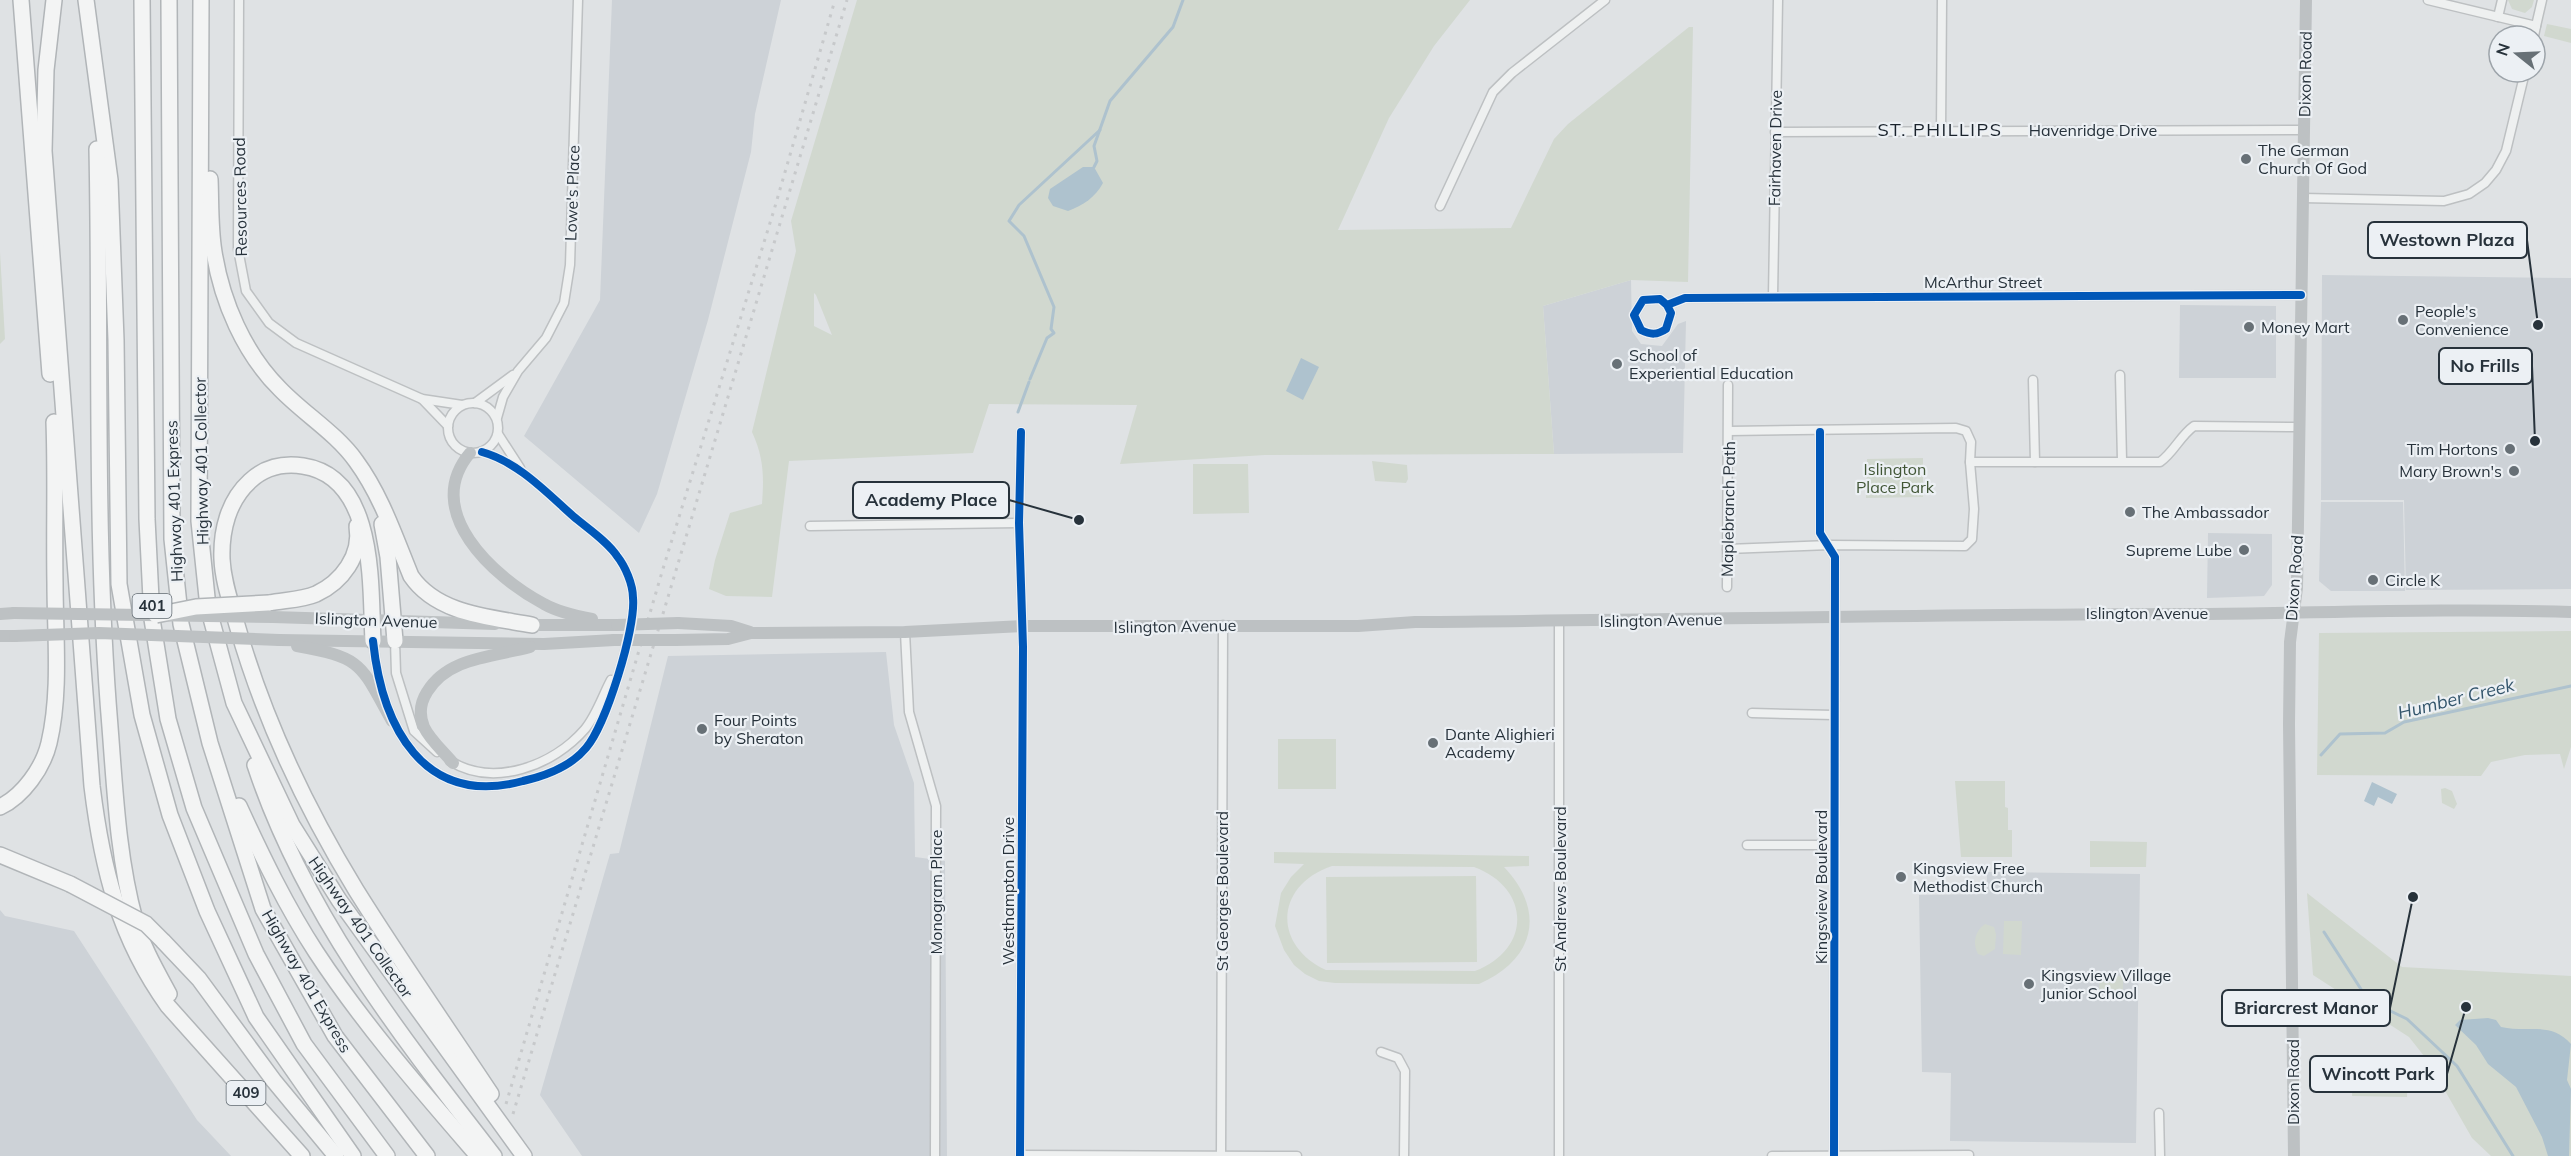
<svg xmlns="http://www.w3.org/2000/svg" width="2571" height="1156" viewBox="0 0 2571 1156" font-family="Mulish,sans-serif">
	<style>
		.built { fill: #cdd2d7 }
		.green { fill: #d1d8cf; fill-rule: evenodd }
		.water { fill: #aec2ce }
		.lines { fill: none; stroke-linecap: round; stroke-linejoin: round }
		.stream { stroke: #aec2ce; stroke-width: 3 }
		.minor-casing { stroke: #bdc0c2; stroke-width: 11 }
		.motorway-casing { stroke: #b1b5b8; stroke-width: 18 }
		.minor { stroke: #eef0f0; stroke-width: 8 }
		.secondary { stroke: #bdc1c3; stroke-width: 12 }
		.motorway { stroke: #f3f4f4; stroke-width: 15 }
		.rail { stroke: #c7c9cb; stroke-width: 3; stroke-dasharray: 3 6; stroke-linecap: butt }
		.motorway-bridge-casing { stroke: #b1b5b8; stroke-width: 18; stroke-linecap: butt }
		.secondary-bridge { stroke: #bdc1c3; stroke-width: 12 }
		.motorway-bridge { stroke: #f3f4f4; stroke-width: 15 }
		.cycleway-casing { stroke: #ecf0f4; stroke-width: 11 }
		.cycleway { stroke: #0057b8; stroke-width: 8 }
		.poi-dot { fill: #677076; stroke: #ecf0f4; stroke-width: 2 }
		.labels { text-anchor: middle; stroke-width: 4.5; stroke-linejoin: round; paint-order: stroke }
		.shield { fill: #ecf0f4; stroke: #626b72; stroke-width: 1.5 }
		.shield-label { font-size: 15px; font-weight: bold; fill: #27323b }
		.street-label { font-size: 16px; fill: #27323b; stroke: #ecf0f4 }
		.poi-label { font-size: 16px; fill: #27323b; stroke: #ecf0f4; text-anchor: start }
		.park-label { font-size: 16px; fill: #415636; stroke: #ecf0f4 }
		.neighbourhood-label { font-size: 18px; letter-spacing: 1.5px; fill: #1a232c; stroke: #ecf0f4 }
		.water-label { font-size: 18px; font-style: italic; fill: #34566c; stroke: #ecf0f4 }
		.leader { fill: none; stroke: #27323b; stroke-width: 2 }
		.callout-dot { fill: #27323b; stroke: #ecf0f4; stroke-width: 2 }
		.callout { fill: #ecf0f4; stroke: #27323b; stroke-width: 2 }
		.callout-label { font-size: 18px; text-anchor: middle; font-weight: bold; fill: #27323b }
	</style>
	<rect width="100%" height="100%" fill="#dfe2e4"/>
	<!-- built -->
	<g class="built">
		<path d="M612,0H781L755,114L751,152L708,320L657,494L639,533L524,436L600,300Z"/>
		<path d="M2322,275L2571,278V589L2406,590L2404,500H2321Z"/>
		<path d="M1631,280L1632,331L1641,344L1662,346L1678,324L1686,321L1683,453L1554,454L1543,306Z"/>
		<path d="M2180,305L2276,306V378H2179Z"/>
		<path d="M2321,502H2403L2405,591H2331L2319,581Z"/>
		<path d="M2208,533L2272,534V585L2264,596L2207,598Z"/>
		<path d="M886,652L894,725L914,783L915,857L945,861L947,1156H582L540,1095L610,854L619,853L668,656Z"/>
		<path d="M1987,872L2140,874L2136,1143L1950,1141L1951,1073L1922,1072L1919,895L1987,894Z"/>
		<path d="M0,910L5,916L74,931L197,1120L231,1156H0Z"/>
	</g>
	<!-- green -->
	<g class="green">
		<path d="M857,0H1470L1434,46L1389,118L1338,230L1511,228L1554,139L1568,124L1689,27H1693L1688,282L1631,280L1543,306L1554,454L1265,455L1120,464L1137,405L989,404L973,453L789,461L772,597L726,596L709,589L715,560L730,513L762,504C764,477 764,458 752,432L796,251L791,221ZM814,293L816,295L832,335L814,326Z"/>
		<path d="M2508,0H2534L2532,7L2525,13L2512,9Z"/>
		<path d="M2547,24L2571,29V43L2544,36Z"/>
		<path d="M0,252L5,339L0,344Z"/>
		<path d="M1923,458V497L1866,498L1867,459Z"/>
		<path d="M1372,461L1407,465L1408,479L1406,483L1375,481Z"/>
		<path d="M1193,464H1248L1249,513L1193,514Z"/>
		<path d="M2571,631V747L2564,769L2560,754L2525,755L2491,762L2481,776L2317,775L2319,633Z"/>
		<rect x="1278" y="739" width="58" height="50"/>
		<path d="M1955,781H2005V807L2008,808V830H2012V857H1961Z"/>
		<path d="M2445,788L2452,791L2457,804L2454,809L2442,803L2441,789Z"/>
		<path d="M2090,841L2147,842L2146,867H2090Z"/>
		<path d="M1274,852L1529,856V866L1504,867C1547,912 1534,960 1479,984L1335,983L1319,981L1305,974L1294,965L1284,950L1275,926L1281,893L1291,877L1304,864L1274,863ZM1332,866L1474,867C1531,888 1532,949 1475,971L1326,970C1272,945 1275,885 1332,866Z"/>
		<path d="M1476,876L1477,962L1327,963L1326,877Z"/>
		<path d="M2307,893L2402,967L2571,976V1156H2491L2472,1138L2428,1061L2409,1037L2313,975Z"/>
		<path d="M2004,921H2022L2021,955L2003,954Z"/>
		<path d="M1985,924L1994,927L1996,934L1995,949L1984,956L1978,954C1972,943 1975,931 1985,924Z"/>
		<path d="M2100,975L2123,976V991L2099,990Z"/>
		<path d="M2353,1070L2408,1071L2407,1097L2352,1096Z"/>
	</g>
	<!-- water -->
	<g class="water">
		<path d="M1083,167H1094L1103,183C1095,198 1083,205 1068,211L1053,206L1048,198L1050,189Z"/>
		<path d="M1301,358L1319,367L1303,400L1286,391Z"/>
		<path d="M2372,782L2397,794L2392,804L2378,797L2374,806L2364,801Z"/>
		<path d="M2488,1018L2496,1020L2501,1027C2528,1033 2551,1021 2571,1044L2567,1080L2571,1089L2569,1156H2548L2542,1137L2516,1087L2488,1064L2476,1045L2455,1025L2460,1020Z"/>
	</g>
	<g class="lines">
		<!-- stream -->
		<g class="stream">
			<path d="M1094,167L1097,161L1094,146L1110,101L1173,27L1183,0"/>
			<path d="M1030,379L1047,338L1054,333L1051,329L1054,307L1024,236L1009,221L1019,205L1100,130"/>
			<path d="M1018,412L1029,382"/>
			<path d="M2321,755L2340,734L2385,733L2404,722L2571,686"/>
			<path d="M2324,932L2368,1000L2407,1019L2457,1066L2513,1156"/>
		</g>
		<defs>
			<g id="minor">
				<path d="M239,0L238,249L246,291L269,323L296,343L422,399L462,405"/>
				<path d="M2428,0L2536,26L2534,36"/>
				<path d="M2498,17L2502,0"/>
				<path d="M2536,26L2542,0"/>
				<path d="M1941,131L1942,0"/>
				<path d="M1775,132L2304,130"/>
				<path d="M2303,198L2444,201L2469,194L2485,183L2496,170L2506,151L2525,72"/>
				<path d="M1440,206L1493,92L1512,73L1605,0"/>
				<path d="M1773,297L1778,0"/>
				<path d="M1667,305L1660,299L1643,300L1634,315L1641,330C1651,335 1657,335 1666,329L1671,313L1667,305L1685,298L2301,295"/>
				<path d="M2120,375L2122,460"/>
				<path d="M2033,380L2035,462"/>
				<path d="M422,399L448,426"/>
				<path d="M475,403L513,375"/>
				<circle cx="473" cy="428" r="25"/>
				<path d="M497,418L503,397L518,371L546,338L564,303L570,265L578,0"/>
				<path d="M1729,431L1956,428L1966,431L1971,442L1970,462H2160C2174,452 2180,436 2194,426L2298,427"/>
				<path d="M1820,432V533L1835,557L1834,1156"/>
				<path d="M498,434L520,468"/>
				<path d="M810,526L1019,523"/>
				<path d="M1727,549L1830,545L1965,546L1972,539L1974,509L1970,462"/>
				<path d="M1727,587L1728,385"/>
				<path d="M905,632L909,712L936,806L935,1156"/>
				<path d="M373,641C382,726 423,808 523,781C545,776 571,766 586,748C606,725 636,628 633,598C633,584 625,566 617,556C607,541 587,528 573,516C546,492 518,462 482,452"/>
				<path d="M395,641L396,673L414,731L437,752"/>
				<path d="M1752,713L1834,715"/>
				<path d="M450,761C494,788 553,766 585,729C596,716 603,695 611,680"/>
				<path d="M1747,845H1834"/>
				<path d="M1381,1052L1398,1058L1405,1071L1404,1156"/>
				<path d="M2159,1113L2160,1156"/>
				<path d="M1020,1155L1297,1156"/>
				<path d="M1020,1156L1023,647L1019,523L1021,432"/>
				<path d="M1221,1156L1223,625"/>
				<path d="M1559,1156V622"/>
				<path d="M1772,1156L1969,1155"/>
			</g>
			<g id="motorway">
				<path d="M21,0L50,374"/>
				<path d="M54,0L46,70L44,151L92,786C102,868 119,938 168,1006L302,1156"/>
				<path d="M86,0L110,180L116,340L119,584L142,715L170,815L207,911L256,1017L353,1156"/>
				<path d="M142,0L147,519L152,619L168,719L194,808L256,954L304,1044L387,1156"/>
				<path d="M169,0L172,539L181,624L210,743L263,909L335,1036L427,1156"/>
				<path d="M201,0L199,521L208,607L234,703L292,825L339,900L524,1156"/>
				<path d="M97,149C101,341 94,535 110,727C115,791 118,858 135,920C142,946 156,970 169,994"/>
				<path d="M210,179C211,203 210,228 214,252C222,302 244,353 280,389C304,414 336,433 356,461C381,495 395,537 411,576C437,614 489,617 532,625"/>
				<path d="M382,524L388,557L395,641"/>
				<path d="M269,603C284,600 302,600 316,594C342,582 362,555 357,526"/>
				<path d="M373,641C370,587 377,477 303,466C283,463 265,467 250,481C228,501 221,531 222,559C223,582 231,603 237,625C263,717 306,808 356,890C399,959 446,1026 491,1094"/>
				<path d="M255,765C304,913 400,1035 494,1156"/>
				<path d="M239,806C262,856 286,906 316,952C364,1025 421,1090 478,1156"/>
				<path d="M0,807C23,796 43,768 49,743C61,692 55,635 55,583C54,529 56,475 54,422"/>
				<path d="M0,855L70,884"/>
				<path d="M163,941L199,979L274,1081L336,1156"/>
			</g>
		</defs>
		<!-- minor casing -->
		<use href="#minor" class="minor-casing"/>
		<!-- motorway casing -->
		<use href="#motorway" class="motorway-casing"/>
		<!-- minor -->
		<use href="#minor" class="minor"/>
		<!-- secondary -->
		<g class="secondary">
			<path d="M470,453C421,511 493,577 544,604C558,612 576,616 592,619"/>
			<path d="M0,614L14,613"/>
			<path d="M273,617L495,624"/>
			<path d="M678,623L731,626L750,632"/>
			<path d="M525,625H617"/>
			<path d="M0,636H15"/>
			<path d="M279,640L544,644L614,640"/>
			<path d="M675,640L728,639L751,633L905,632L1022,626H1358L1415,622C1676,620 1938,614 2199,614C2323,613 2447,608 2571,612"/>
			<path d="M297,646C364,658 360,664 392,721"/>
			<path d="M453,763C444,752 430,740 424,727C419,715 420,703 427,692C448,657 493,657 530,647"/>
			<path d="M2294,1156L2289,724L2290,642L2297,588L2306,0"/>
		</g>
		<!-- motorway -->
		<use href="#motorway" class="motorway"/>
		<!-- rail -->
		<g class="rail">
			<path d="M506,1104L662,572L774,210L835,0"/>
			<path d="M513,1114L847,0"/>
		</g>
		<defs>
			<g id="motorway-bridge">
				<path d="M156,615L196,607L269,603"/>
				<path d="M70,884L146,924L163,941"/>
			</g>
		</defs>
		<!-- motorway-bridge casing -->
		<use href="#motorway-bridge" class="motorway-bridge-casing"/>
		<!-- secondary-bridge -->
		<g class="secondary-bridge">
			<path d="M14,613L273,617"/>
			<path d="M617,625L678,623"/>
			<path d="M15,636L99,633L279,640"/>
			<path d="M614,640H675"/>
		</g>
		<!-- motorway-bridge -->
		<use href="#motorway-bridge" class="motorway-bridge"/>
		<defs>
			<g id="cycleway">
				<path d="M1667,305L1660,299L1643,300L1634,315L1641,330C1651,335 1657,335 1666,329L1671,313L1667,305L1685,298L2301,295"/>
				<path d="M1820,432V533L1835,557L1834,1156"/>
				<path d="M373,641C382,726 423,808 523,781C545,776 571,766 586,748C606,725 636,628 633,598C633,584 625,566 617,556C607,541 587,528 573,516C546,492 518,462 482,452"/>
				<path d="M1020,1156L1023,647L1019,523L1021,432"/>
			</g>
		</defs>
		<!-- cycleway casing -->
		<use href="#cycleway" class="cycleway-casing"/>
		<!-- cycleway -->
		<use href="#cycleway" class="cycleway"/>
	</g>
	<!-- markers -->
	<g class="poi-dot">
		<circle cx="2246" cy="159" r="6"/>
		<circle cx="2403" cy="320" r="6"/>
		<circle cx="2249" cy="327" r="6"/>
		<circle cx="1617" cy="364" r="6"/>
		<circle cx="2510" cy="449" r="6"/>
		<circle cx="2514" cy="471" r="6"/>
		<circle cx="2130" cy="512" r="6"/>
		<circle cx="2244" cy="550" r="6"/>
		<circle cx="2373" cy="580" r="6"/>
		<circle cx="702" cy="729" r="6"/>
		<circle cx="1433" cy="743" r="6"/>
		<circle cx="1901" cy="877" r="6"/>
		<circle cx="2029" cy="984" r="6"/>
	</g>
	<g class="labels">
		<!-- shield labels -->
		<g class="shield">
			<rect x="132.5" y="594" width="39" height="24" rx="4.5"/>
			<rect x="226.5" y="1081" width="39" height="24" rx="4.5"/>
		</g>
		<g class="shield-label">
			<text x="152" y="611">401</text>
			<text x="246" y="1098">409</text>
		</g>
		<!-- street labels -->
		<g class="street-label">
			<text transform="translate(2305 74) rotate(-89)" y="6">Dixon Road</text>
			<text x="2093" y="136">Havenridge Drive</text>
			<text transform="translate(1775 148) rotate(-89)" y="6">Fairhaven Drive</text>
			<text transform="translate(572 193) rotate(-88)" y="6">Lowe's Place</text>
			<text transform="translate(240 197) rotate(-91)" y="6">Resources Road</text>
			<text x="1983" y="288">McArthur Street</text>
			<text transform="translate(201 461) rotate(-91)" y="6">Highway 401 Collector</text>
			<text transform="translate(174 501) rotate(-92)" y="6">Highway 401 Express</text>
			<text transform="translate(1728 509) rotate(-89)" y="6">Maplebranch Path</text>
			<text transform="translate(2294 578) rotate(-86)" y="6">Dixon Road</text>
			<text x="2147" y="619">Islington Avenue</text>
			<text transform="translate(376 620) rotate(2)" y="6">Islington Avenue</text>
			<text transform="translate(1661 620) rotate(-1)" y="6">Islington Avenue</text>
			<text transform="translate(1175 626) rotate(-1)" y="6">Islington Avenue</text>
			<text transform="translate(1821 887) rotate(-90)" y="6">Kingsview Boulevard</text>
			<text transform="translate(1560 889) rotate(-90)" y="6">St Andrews Boulevard</text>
			<text transform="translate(1008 891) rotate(-90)" y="6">Westhampton Drive</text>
			<text transform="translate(1222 891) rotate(-90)" y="6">St Georges Boulevard</text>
			<text transform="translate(936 892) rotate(-90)" y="6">Monogram Place</text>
			<text transform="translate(361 927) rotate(55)" y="6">Highway 401 Collector</text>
			<text transform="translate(307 981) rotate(60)" y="6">Highway 401 Express</text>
			<text transform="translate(2293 1082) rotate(-90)" y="6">Dixon Road</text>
		</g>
		<!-- poi labels -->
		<g class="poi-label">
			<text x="2258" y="156">The German<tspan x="2258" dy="18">Church Of God</tspan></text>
			<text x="2415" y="317">People's<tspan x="2415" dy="18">Convenience</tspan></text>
			<text x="2261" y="333">Money Mart</text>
			<text x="1629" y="361">School of<tspan x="1629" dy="18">Experiential Education</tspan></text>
			<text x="2498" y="455" text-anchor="end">Tim Hortons</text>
			<text x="2502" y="477" text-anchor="end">Mary Brown's</text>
			<text x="2142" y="518">The Ambassador</text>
			<text x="2232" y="556" text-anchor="end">Supreme Lube</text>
			<text x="2385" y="586">Circle K</text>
			<text x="714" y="726">Four Points<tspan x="714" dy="18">by Sheraton</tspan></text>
			<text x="1445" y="740">Dante Alighieri<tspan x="1445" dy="18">Academy</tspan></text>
			<text x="1913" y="874">Kingsview Free<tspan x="1913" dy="18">Methodist Church</tspan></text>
			<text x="2041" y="981">Kingsview Village<tspan x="2041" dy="18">Junior School</tspan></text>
		</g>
		<!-- park labels -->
		<g class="park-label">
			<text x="1895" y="475">Islington<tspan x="1895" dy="18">Place Park</tspan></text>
		</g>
		<!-- neighbourhood labels -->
		<g class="neighbourhood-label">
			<text x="1940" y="136">ST. PHILLIPS</text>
		</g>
		<!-- water labels -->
		<g class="water-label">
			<text transform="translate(2456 699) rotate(-14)" y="6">Humber Creek</text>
		</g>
	</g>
	<!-- callouts -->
	<path class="leader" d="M2538 325L2527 240M2535 441L2532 366M1079 520L1009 500M2413 897L2390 1008M2466 1007L2447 1074"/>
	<g class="callout-dot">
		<circle cx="2538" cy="325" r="6"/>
		<circle cx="2535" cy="441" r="6"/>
		<circle cx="1079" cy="520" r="6"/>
		<circle cx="2413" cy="897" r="6"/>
		<circle cx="2466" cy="1007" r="6"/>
	</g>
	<g class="callout">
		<rect x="2368" y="222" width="159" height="36" rx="6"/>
		<rect x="2439" y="348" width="93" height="36" rx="6"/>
		<rect x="853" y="482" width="156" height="36" rx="6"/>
		<rect x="2222" y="990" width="168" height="36" rx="6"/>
		<rect x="2310" y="1056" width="137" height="36" rx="6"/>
	</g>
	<g class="callout-label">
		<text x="2447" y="246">Westown Plaza</text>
		<text x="2485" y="372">No Frills</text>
		<text x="931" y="506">Academy Place</text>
		<text x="2306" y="1014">Briarcrest Manor</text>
		<text x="2378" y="1080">Wincott Park</text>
	</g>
	<!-- north arrow -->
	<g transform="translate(2517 54) rotate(288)"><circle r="28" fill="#ecf0f4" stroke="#9da4aa" stroke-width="1.5"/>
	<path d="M0-4.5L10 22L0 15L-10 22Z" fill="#677076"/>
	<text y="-9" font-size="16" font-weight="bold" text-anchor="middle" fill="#27323b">N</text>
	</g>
</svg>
